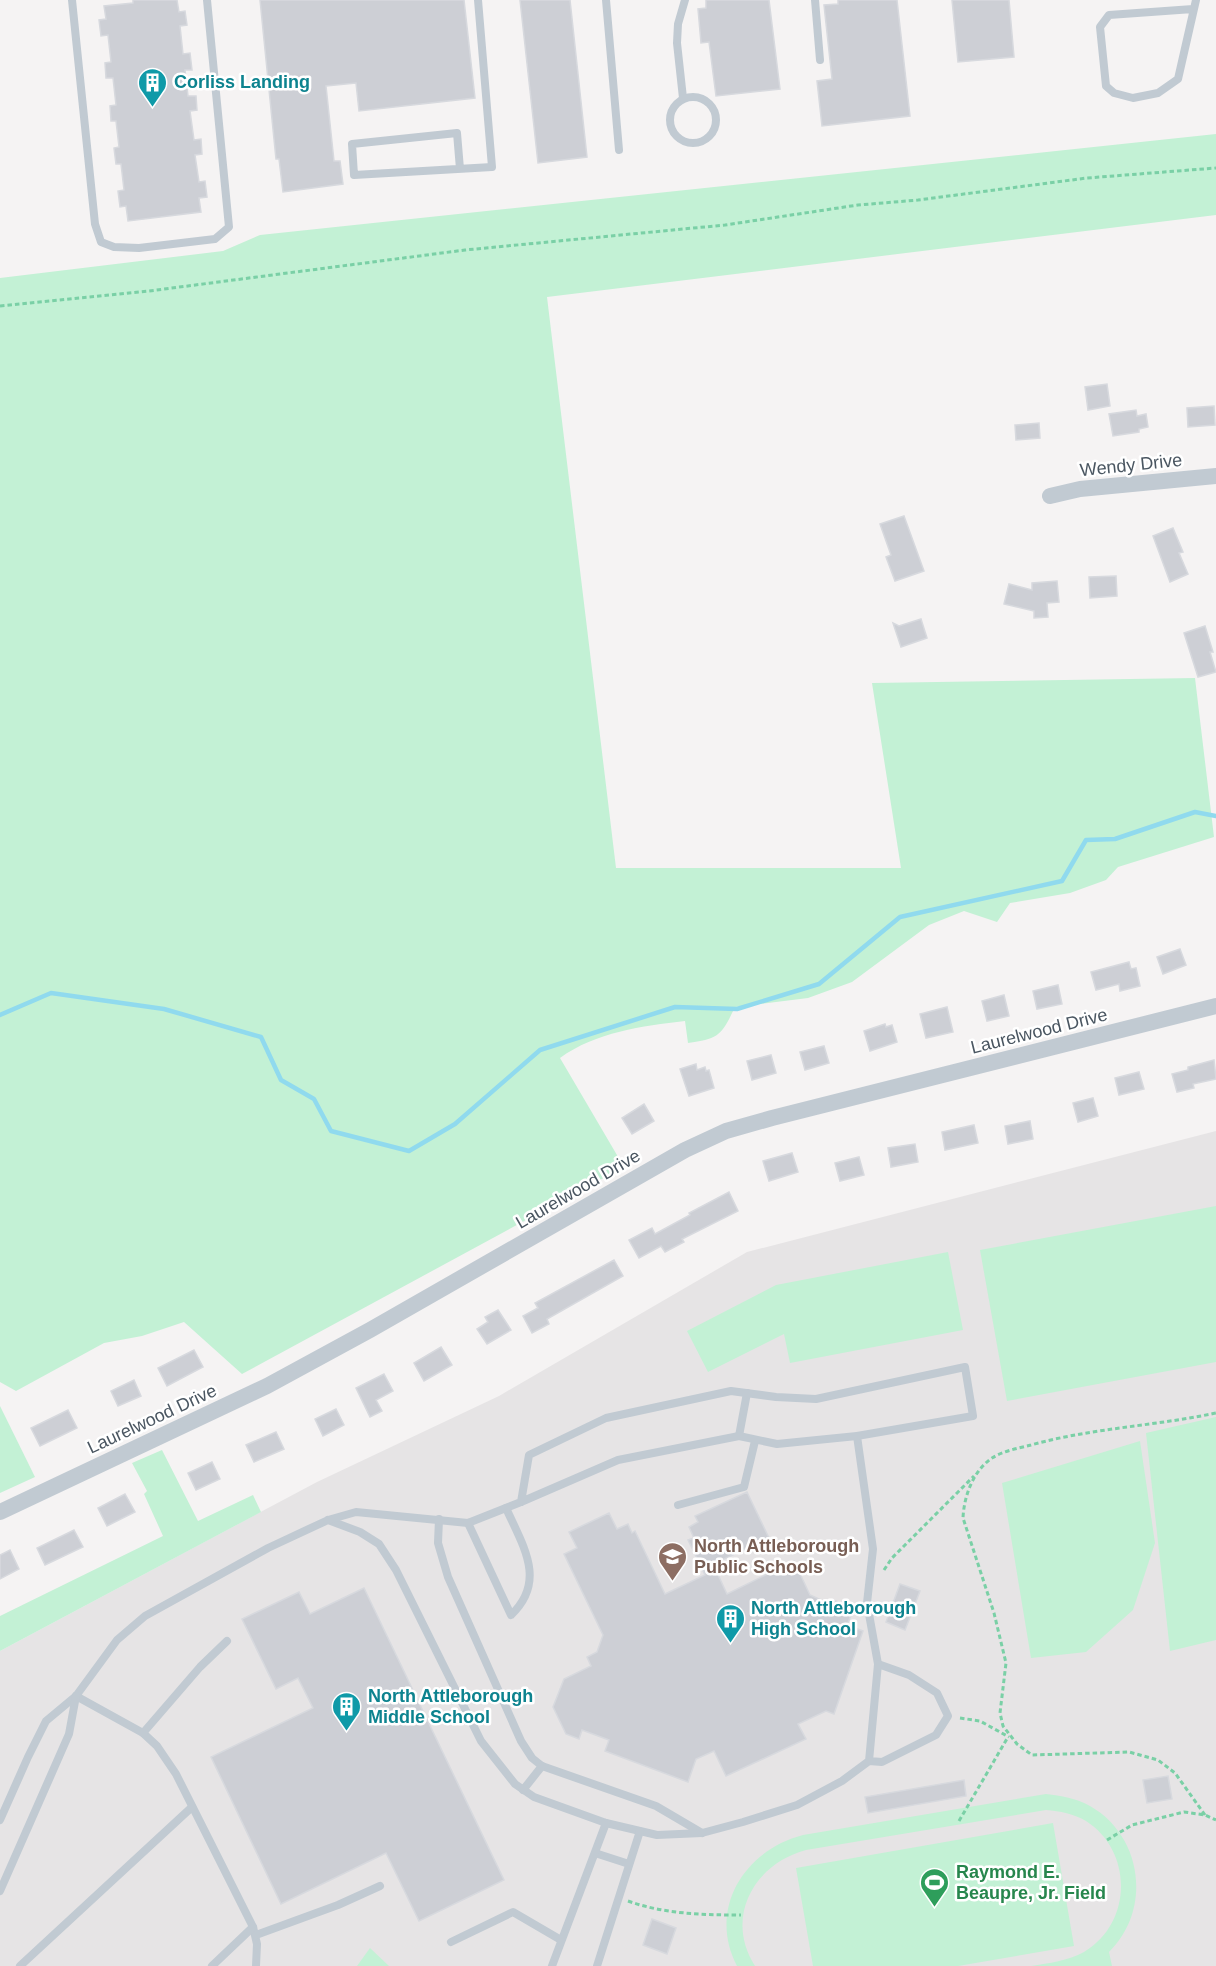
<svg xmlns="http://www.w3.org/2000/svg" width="1216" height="1966" viewBox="0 0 1216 1966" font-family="Helvetica,sans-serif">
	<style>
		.education { fill: #e6e4e5 }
		.green { fill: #c3f1d5 }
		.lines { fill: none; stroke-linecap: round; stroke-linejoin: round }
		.stream { stroke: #90daee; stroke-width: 4.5 }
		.building { fill: #cdcfd5; stroke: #d7d9de; stroke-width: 1.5 }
		.path { stroke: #7ad0a6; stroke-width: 3; stroke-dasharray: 4.5 3; stroke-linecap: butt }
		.service { stroke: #c1cad2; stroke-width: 8 }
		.minor { stroke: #c1cad2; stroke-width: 16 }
		.labels { text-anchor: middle; stroke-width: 5; stroke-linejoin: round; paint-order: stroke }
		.culture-label { font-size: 18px; font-weight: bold; fill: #0d838f; stroke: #fff; text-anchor: start }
		.street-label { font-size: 18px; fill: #4a5661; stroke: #fff }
		.education-label { font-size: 18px; font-weight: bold; fill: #785e54; stroke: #fff; text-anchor: start }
		.leisure-label { font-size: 18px; font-weight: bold; fill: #27864d; stroke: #fff; text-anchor: start }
	</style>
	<rect width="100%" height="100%" fill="#f5f3f3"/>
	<!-- education -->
	<path class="education" d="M1216,1131V1966H0V1651L317,1482L499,1396L747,1252Z"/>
	<!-- green -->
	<g class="green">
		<path d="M1216,134V215L547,297L616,868H901L872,683L1195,678L1214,837L1118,867L1106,880L1070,893L1010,903L997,922L964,911L929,925L852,982L808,998L735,1007C722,1034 720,1039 688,1043L685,1021C642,1026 596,1032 560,1058L624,1167L242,1374L184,1322L142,1336L104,1343L16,1391L0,1382V278L223,251L260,235Z"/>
		<path d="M1216,1206V1362L1007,1401L980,1250Z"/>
		<path d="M948,1252L963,1330L790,1363L784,1334L708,1372L687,1331L776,1285Z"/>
		<path d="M0,1406L35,1477L0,1493Z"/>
		<path d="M1216,1417V1640L1170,1651L1146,1433Z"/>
		<path d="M1140,1441L1155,1543L1133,1610L1086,1652L1031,1658L1002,1483Z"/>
		<path d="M162,1450L198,1521L253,1495L261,1512L0,1651V1616L163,1536L144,1494L147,1491L132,1463Z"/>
		<path d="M1046,1794C1061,1796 1076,1798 1090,1806C1143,1836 1152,1910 1109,1952L1112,1966H1031C1049,1963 1068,1961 1084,1952C1133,1923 1133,1851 1086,1821C1074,1814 1060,1811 1046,1810L806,1850C754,1864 724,1917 755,1966H737C707,1908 745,1850 803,1835Z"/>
		<path d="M1053,1823L1074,1946L958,1966H813L796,1868Z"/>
		<path d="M370,1948L389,1966H357Z"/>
	</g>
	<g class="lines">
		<!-- stream -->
		<path class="stream" d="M0,1015L51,993L164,1009L261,1037L281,1080L314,1099L331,1131L409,1151L455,1124L540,1050L675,1007L737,1009L819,984L900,917L1062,881L1086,840L1115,839L1195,812L1216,816"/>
	</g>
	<!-- building -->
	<g class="building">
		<path d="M133,0H177L179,12L185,11L187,25L180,26L183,54L190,53L192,70H185L188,96H196L197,110L190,111L194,140L201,139L202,154L195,155L199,182L205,181L207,197L199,198L201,212L128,221L126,206L120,207L118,191L124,190L121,164H116L114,148L119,147L116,121H111L110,106L116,105L113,78H106L105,63L111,62L108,35L101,36L99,20L106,19L104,6L133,3Z"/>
		<path d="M260,0H464L475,98L359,111L356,83L326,86L334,161H340L343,184L283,192L279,159H276Z"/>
		<path d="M520,0H570L587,157L538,163Z"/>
		<path d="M706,0H769L780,89L716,96L709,42L701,43L698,9L706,8Z"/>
		<path d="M838,0H897L910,116L822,126L817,81L832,79L824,5L838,4Z"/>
		<path d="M952,0H1009L1014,57L958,62Z"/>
		<path d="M1107,384L1110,406L1088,410L1085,387Z"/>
		<path d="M1214,406L1215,425L1188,427L1187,408Z"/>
		<path d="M1136,410L1137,416L1146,414L1148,427L1139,429V432L1113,436L1109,414Z"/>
		<path d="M1039,423L1040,438L1016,440L1015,425Z"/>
		<path d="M904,516L924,571L895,581L886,557L891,555L880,524Z"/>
		<path d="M1173,528L1183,552L1179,553L1188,574L1170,582L1153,536Z"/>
		<path d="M1116,576L1117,596L1090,598L1089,577Z"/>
		<path d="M1057,581L1059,602L1047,603L1048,617L1034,618V611L1004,604L1009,584L1032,590V583Z"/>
		<path d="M921,619L927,638L901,647L893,623L899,626Z"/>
		<path d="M1205,626L1213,652H1210L1216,672L1198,677L1184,633Z"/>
		<path d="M1180,949L1186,965L1163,974L1157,957Z"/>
		<path d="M1129,962L1131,969L1136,968L1140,986L1120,991L1119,984L1096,990L1091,972Z"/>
		<path d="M1058,985L1062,1004L1037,1009L1033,991Z"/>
		<path d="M1004,995L1009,1016L987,1021L982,1001Z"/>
		<path d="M947,1007L953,1032L926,1038L920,1014Z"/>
		<path d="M885,1024L886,1027L892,1025L897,1042L870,1051L864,1031Z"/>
		<path d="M824,1046L829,1063L805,1070L800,1052Z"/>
		<path d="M771,1055L776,1073L752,1080L747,1061Z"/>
		<path d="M1214,1060L1216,1079L1193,1084L1194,1088L1177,1092L1172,1074L1188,1070V1067Z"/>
		<path d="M696,1064L697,1070L705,1067L706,1071L709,1070L714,1088L689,1096L680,1069Z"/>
		<path d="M1139,1072L1144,1089L1119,1095L1115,1078Z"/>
		<path d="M1093,1098L1098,1116L1078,1122L1073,1103Z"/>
		<path d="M644,1104L654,1121L632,1134L622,1118Z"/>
		<path d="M1030,1121L1033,1139L1008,1144L1005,1126Z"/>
		<path d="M974,1125L978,1143L945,1150L942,1132Z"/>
		<path d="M915,1144L918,1162L891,1167L888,1148Z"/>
		<path d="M792,1153L798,1172L769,1181L763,1161Z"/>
		<path d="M859,1157L864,1175L840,1181L835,1163Z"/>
		<path d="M729,1192L738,1211L682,1239L684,1242L665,1252L661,1246L639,1258L629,1240L652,1228L655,1234L690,1215L689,1213Z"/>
		<path d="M614,1260L623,1276L547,1319L549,1324L532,1333L523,1316L538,1308L535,1303Z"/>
		<path d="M498,1310L511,1330L487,1344L477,1329L488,1322L485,1317Z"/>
		<path d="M441,1347L452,1365L424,1381L414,1363Z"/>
		<path d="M194,1350L203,1367L167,1386L158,1368Z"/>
		<path d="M384,1374L393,1391L376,1400L382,1411L370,1417L356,1388Z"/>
		<path d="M134,1380L141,1396L118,1406L111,1391Z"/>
		<path d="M336,1409L344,1425L323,1436L315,1419Z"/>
		<path d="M68,1410L77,1428L40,1446L31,1428Z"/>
		<path d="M276,1432L284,1449L254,1462L246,1445Z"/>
		<path d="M212,1462L220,1479L196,1490L188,1473Z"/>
		<path d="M747,1492L769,1538L713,1564L727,1594L794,1561L810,1595L830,1604L836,1601L854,1608L847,1625L863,1631L834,1714L826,1711L798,1724L806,1739L726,1776L714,1751L696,1759L688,1782L605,1751L609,1740L582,1730L579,1739L566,1734L553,1707L564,1679L591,1666L587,1657L597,1652L603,1635L564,1554L577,1548L569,1532L609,1513L617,1529L628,1524L632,1533L635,1531L665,1594L705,1575L688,1540L694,1538L689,1527L698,1522L695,1516Z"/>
		<path d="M125,1494L135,1512L107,1526L98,1508Z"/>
		<path d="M74,1530L83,1547L45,1565L37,1548Z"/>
		<path d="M10,1550L19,1569L0,1579V1555Z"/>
		<path d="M900,1584L920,1591L905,1630L886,1622Z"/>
		<path d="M364,1588L504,1880L419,1921L386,1853L281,1904L211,1757L313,1708L298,1678L276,1689L242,1619L299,1592L310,1614Z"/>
		<path d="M1168,1776L1172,1799L1147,1803L1143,1780Z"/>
		<path d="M964,1780L966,1796L868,1813L865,1797Z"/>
		<path d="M652,1919L676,1928L667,1954L643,1945Z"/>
	</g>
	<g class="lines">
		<!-- path -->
		<g class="path">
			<path d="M0,306L149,291L465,250L725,225L858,205L918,200L1087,178L1216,168"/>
			<path d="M884,1570L892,1558L974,1476"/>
			<path d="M960,1718L980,1721L1009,1737"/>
			<path d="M1205,1815L1175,1773L1158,1760L1129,1752L1032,1755L1017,1744L1003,1726L1000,1713L1006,1663L994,1613L963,1518C964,1496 973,1471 992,1458C1003,1451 1019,1448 1031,1445C1092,1428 1155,1426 1216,1413"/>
			<path d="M959,1821L1008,1737"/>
			<path d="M1107,1840L1132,1825L1184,1812L1205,1815L1216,1820"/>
			<path d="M628,1901C664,1914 703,1915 741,1915"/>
		</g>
		<!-- service -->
		<g class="service">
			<path d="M72,0L95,224L101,242L114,247L139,248L215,239L229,227L207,0"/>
			<path d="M606,0L619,150"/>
			<path d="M815,0L820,60"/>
			<path d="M1193,9L1109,15L1100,27L1106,86L1114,93L1133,98L1158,93L1178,79L1196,0"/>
			<circle cx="693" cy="120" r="23"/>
			<path d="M683,98L677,43L678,24L685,0"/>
			<path d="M460,169L457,133L352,144L354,175L492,167L478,0"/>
			<path d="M739,1436L747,1393"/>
			<path d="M857,1436L873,1549L867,1603L878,1664"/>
			<path d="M678,1505L744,1487L755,1441"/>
			<path d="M439,1519L438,1543L448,1577L521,1741L532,1758L542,1766L656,1806L702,1833"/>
			<path d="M328,1520L360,1532L379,1544L396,1570L481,1741L515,1784L534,1797L606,1823L657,1835L702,1833L743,1822L797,1805L842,1781L869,1761L882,1762L936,1735L948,1716L937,1693L909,1675L878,1664L869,1761"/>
			<path d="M468,1523L511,1615C547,1581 523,1546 506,1508"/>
			<path d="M76,1696L143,1733L157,1746L176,1774L253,1927L257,1944L256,1966"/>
			<path d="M143,1733L200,1667L227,1641"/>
			<path d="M523,1790L542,1766"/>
			<path d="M0,1820L28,1757L46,1721L76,1696L117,1640L145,1616L268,1548L328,1520L356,1512L468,1523L521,1502L618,1460L739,1436L777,1444L857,1436L973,1416L965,1367L816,1399L776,1397L731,1391L606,1418L529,1455L521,1502"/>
			<path d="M595,1853L629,1864"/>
			<path d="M0,1891L69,1734L76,1696"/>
			<path d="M256,1935L338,1905L380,1886"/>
			<path d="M451,1942L513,1912L561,1940"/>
			<path d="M20,1966L192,1807"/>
			<path d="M212,1966L253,1927"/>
			<path d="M552,1966L606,1823"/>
			<path d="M597,1966L640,1831"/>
		</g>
		<!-- minor -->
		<g class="minor">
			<path d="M1050,496L1080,489L1216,476"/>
			<path d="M0,1512L267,1386L370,1330L685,1150L726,1131L772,1118L1216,1006"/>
		</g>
	</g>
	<!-- icons -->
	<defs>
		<symbol id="building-pin" viewBox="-11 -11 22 30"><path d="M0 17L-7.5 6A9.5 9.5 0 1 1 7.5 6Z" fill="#0f9aa8" stroke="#fff"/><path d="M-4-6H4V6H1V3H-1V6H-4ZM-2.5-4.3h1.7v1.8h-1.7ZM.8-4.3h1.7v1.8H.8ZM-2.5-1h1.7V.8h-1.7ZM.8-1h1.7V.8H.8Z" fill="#fff"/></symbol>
		<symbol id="school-pin" viewBox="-11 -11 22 30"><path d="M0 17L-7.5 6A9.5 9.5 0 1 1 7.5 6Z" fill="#8d6e63" stroke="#fff"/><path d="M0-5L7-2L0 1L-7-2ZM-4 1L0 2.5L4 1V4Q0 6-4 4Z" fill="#fff"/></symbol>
		<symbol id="stadium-pin" viewBox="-11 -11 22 30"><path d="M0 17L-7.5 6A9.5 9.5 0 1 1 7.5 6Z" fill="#2e9e5b" stroke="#fff"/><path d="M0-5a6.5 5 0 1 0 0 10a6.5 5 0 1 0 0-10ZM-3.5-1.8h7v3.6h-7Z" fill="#fff"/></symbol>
	</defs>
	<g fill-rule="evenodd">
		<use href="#building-pin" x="136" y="66" width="33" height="45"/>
		<use href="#school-pin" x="656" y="1540" width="33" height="45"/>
		<use href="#building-pin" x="714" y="1602" width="33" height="45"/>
		<use href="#building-pin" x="330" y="1690" width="33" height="45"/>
		<use href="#stadium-pin" x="918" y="1866" width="33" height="45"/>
	</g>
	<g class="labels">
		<!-- culture labels -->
		<g class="culture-label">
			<text x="174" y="88">Corliss Landing</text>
			<text x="751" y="1614">North Attleborough<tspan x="751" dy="21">High School</tspan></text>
			<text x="368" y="1702">North Attleborough<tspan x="368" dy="21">Middle School</tspan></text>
		</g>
		<!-- street labels -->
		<g class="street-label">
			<text transform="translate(1131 465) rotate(-6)" y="6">Wendy Drive</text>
			<text transform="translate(1039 1031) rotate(-14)" y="6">Laurelwood Drive</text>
			<text transform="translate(578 1189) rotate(-30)" y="6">Laurelwood Drive</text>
			<text transform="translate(152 1419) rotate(-25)" y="6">Laurelwood Drive</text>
		</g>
		<!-- education labels -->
		<g class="education-label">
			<text x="694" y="1552">North Attleborough<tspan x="694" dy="21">Public Schools</tspan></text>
		</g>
		<!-- leisure labels -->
		<g class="leisure-label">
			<text x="956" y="1878">Raymond E.<tspan x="956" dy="21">Beaupre, Jr. Field</tspan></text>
		</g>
	</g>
</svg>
